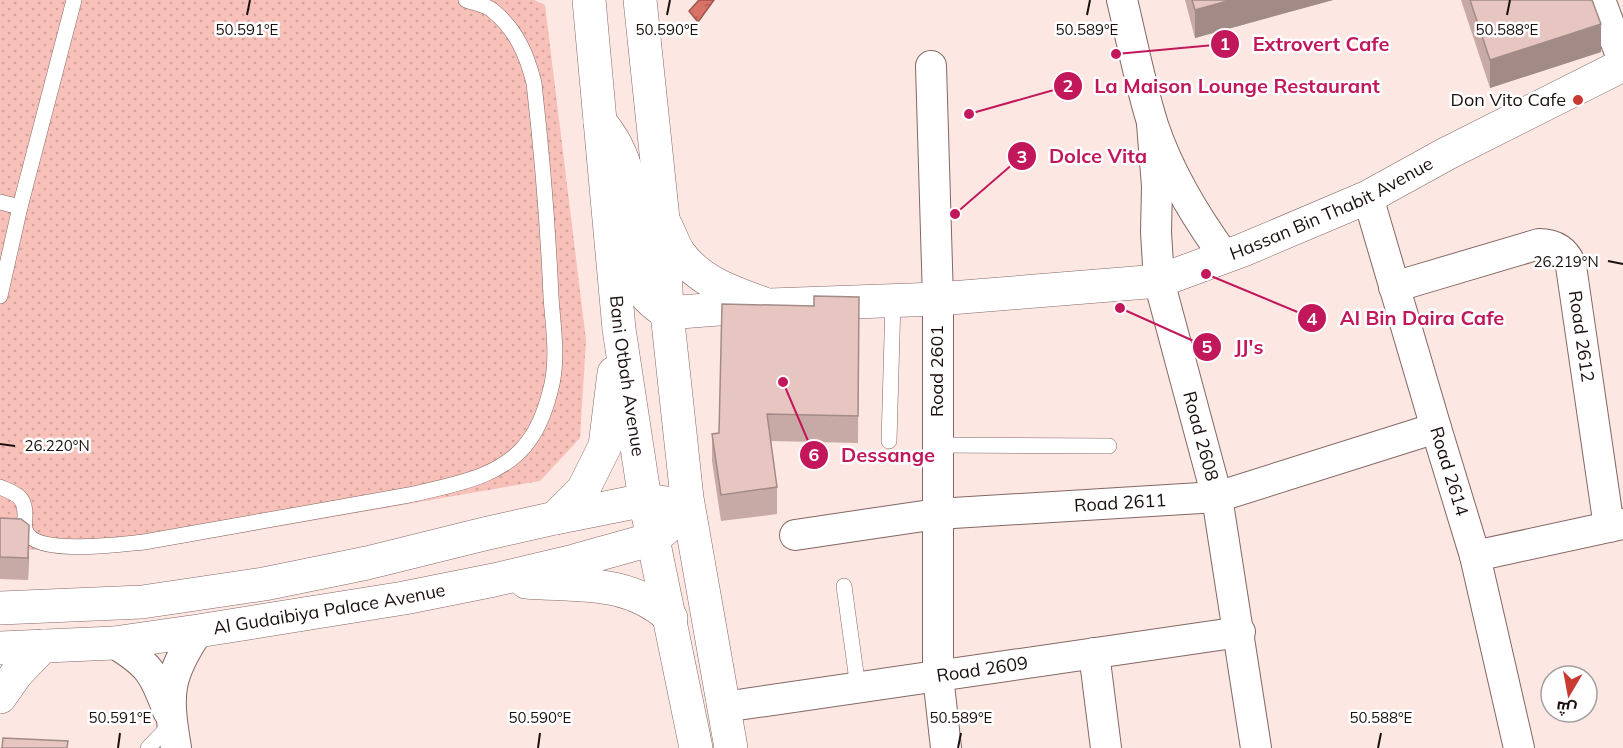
<svg xmlns="http://www.w3.org/2000/svg" width="1623" height="748" viewBox="0 0 1623 748" font-family="Mulish,Cairo,sans-serif">
	<style>
		.park { fill: url(#park-dots) }
		.water { fill: url(#water-ripples); stroke: #9f554c; stroke-width: 1.5 }
		.lines { fill: none; stroke-linecap: round; stroke-linejoin: round }
		.lane-casing { stroke: #846763; stroke-width: 16 }
		.street-casing { stroke: #846763; stroke-width: 32 }
		.secondary-casing { stroke: #846763; stroke-width: 34 }
		.lane { stroke: #fff; stroke-width: 15 }
		.street { stroke: #fff; stroke-width: 30 }
		.secondary { stroke: #fff; stroke-width: 33 }
		.wall { fill: #c7aaa6 }
		.shaded-wall { fill: #a28b87 }
		.building { fill: #e7c6c1; stroke: #a28b87; stroke-width: 1.5 }
		.ticks { fill: none; stroke: #1b100e; stroke-width: 2 }
		.poi-dot { fill: #c83a32; stroke: #fff; stroke-width: 2 }
		.labels { text-anchor: middle; stroke-width: 5; stroke-linejoin: round; paint-order: stroke }
		.poi-label { font-size: 18px; fill: #1b100e; stroke: #fff; text-anchor: end }
		.street-label { font-size: 18px; fill: #1b100e; stroke: #fff }
		.ticks-label { font-size: 15px; text-anchor: middle; fill: #1b100e; stroke: #fff; stroke-width: 5; stroke-linejoin: round; paint-order: stroke }
		.leader { fill: none; stroke: #c2185b; stroke-width: 2 }
		.callout-dot { fill: #c2185b; stroke: #fff; stroke-width: 2 }
		.mark-label { font-size: 18px; text-anchor: middle; font-weight: bold; fill: #fff }
		.callout-label { font-size: 20px; text-anchor: middle; font-weight: bold; fill: #c2185b; stroke: #fff; stroke-width: 5; stroke-linejoin: round; paint-order: stroke }
	</style>
	<defs>
		<pattern id="park-dots" width="8" height="8" patternUnits="userSpaceOnUse" patternTransform="scale(1.5)"><rect width="8" height="8" fill="#f7c0b8"/><path d="M2 2h.1M6 6h.1" fill="none" stroke="#d3a49d" stroke-width="1.8" stroke-linecap="round"/></pattern>
		<pattern id="water-ripples" width="26" height="14" patternUnits="userSpaceOnUse" patternTransform="scale(1.5)"><rect width="26" height="14" fill="#d87267"/><path d="M2 4q2-2 4 0t4 0M15 11q2-2 4 0t4 0" fill="none" stroke="#ae5c53"/></pattern>
	</defs>
	<rect width="100%" height="100%" fill="#fce7e3"/>
	<!-- park -->
	<path class="park" d="M0,0H534L545,5L586,340L580,438L540,481L138,551L0,549Z"/>
	<!-- water -->
	<path class="water" d="M699,0H714L698,22L689,11Z"/>
	<g class="lines">
		<defs>
			<g id="lane">
				<path d="M0,202L20,207"/>
				<path d="M0,296L20,207L74,0"/>
				<path d="M889,441L893,301"/>
				<path d="M937,445L1109,446"/>
				<path d="M0,487C16,494 25,496 25,515C25,519 24,525 25,529C32,557 122,544 144,542L409,495C451,485 504,478 530,439C541,424 548,401 552,384C558,355 553,326 551,297C548,226 542,154 534,83C527,55 516,29 492,10C486,5 474,3 466,0"/>
				<path d="M844,586L858,688"/>
				<path d="M148,748L172,723"/>
			</g>
			<g id="street">
				<path d="M1122,0C1132,41 1140,84 1153,125C1169,173 1195,216 1225,257"/>
				<path d="M1600,0L1623,61"/>
				<path d="M931,66L938,299V676L946,748"/>
				<path id="s1" d="M1152,124L1157,186L1156,232L1159,281L1217,497L1256,748"/>
				<path id="s2" d="M1368,197L1436,428L1475,556L1519,748"/>
				<path id="s3" d="M1394,287L1539,244C1555,244 1566,251 1571,266L1609,527"/>
				<path id="s4" d="M795,535L937,514L1217,497L1436,428"/>
				<path d="M1475,556L1623,524"/>
				<path d="M114,643C149,664 154,673 168,711"/>
				<path d="M1094,653L1106,748"/>
				<path id="s5" d="M724,707L1240,632"/>
				<path d="M176,748C167,694 167,677 198,631"/>
			</g>
			<g id="secondary">
				<path id="s6" d="M589,0L619,329L645,500L696,748"/>
				<path d="M640,0L663,219L667,313L687,498L731,748"/>
				<path id="s7" d="M600,122C633,160 633,206 638,254C639,267 639,284 646,295C651,302 660,308 667,313L770,305L938,299L1159,281L1243,250L1368,197L1446,154L1623,65"/>
				<path d="M665,224C670,233 673,244 679,253C699,281 731,292 762,303"/>
				<path d="M555,518L583,490L605,446L614,373"/>
				<path d="M526,582C579,586 629,579 671,618"/>
				<path d="M0,608L142,602L264,584L367,563L484,534L555,518L645,500L667,503"/>
				<path id="s8" d="M0,648L114,643L198,631L404,598L494,580L574,561L653,539L670,525"/>
				<path d="M0,697L17,673L43,646"/>
			</g>
		</defs>
		<!-- lane casing -->
		<use href="#lane" class="lane-casing"/>
		<!-- street casing -->
		<use href="#street" class="street-casing"/>
		<!-- secondary casing -->
		<use href="#secondary" class="secondary-casing"/>
		<!-- lane -->
		<use href="#lane" class="lane"/>
		<!-- street -->
		<use href="#street" class="street"/>
		<!-- secondary -->
		<use href="#secondary" class="secondary"/>
	</g>
	<!-- wall -->
	<g class="wall">
		<path d="M1185,0H1333L1195,38Z"/>
		<path d="M1461,0H1592L1601,52L1490,88Z"/>
		<path d="M859,297L858,443L771,441L777,487V514L721,521L712,461V434L719,433Z"/>
		<path d="M0,518L29,548L28,580L0,579Z"/>
	</g>
	<!-- shaded-wall -->
	<g class="shaded-wall">
		<path d="M1231,0H1333L1195,38V10Z"/>
		<path d="M1601,24V52L1490,88V60Z"/>
		<path d="M29,525V548L28,580V558Z"/>
	</g>
	<!-- building -->
	<g class="building">
		<path d="M1192,0H1231L1195,10Z"/>
		<path d="M1470,0H1592L1601,24L1490,60Z"/>
		<path d="M814,296L859,297L858,416L767,414L777,487L721,495L712,434L719,433L722,304L814,306Z"/>
		<path d="M0,518L21,519L29,525L28,558L0,557Z"/>
		<path d="M3,738L68,741L67,748H2Z"/>
	</g>
	<!-- ticks -->
	<path class="ticks" d="M247,15L250,0M667,15L670,0M1087,15L1090,0M1507,15L1510,0M1608,261L1623,264M0,444L15,446M118,748L120,733M538,748L540,733M958,748L961,733M1378,748L1381,733"/>
	<!-- markers -->
	<circle class="poi-dot" cx="1578" cy="100" r="6"/>
	<g class="labels">
		<!-- poi labels -->
		<g class="poi-label">
			<text x="1566" y="106">Don Vito Cafe</text>
		</g>
		<!-- street labels -->
		<g class="street-label">
			<text dy="6" stroke="none"><textPath href="#s7" startOffset="890">Hassan Bin Thabit Avenue</textPath></text>
			<text dy="6" stroke="none"><textPath href="#s3" startOffset="264">Road 2612</textPath></text>
			<text transform="translate(937 371) rotate(-90)" y="6">Road 2601</text>
			<text dy="6" stroke="none"><textPath href="#s6" startOffset="378">Bani Otbah Avenue</textPath></text>
			<text dy="6" stroke="none"><textPath href="#s1" startOffset="318">Road 2608</textPath></text>
			<text dy="6" stroke="none"><textPath href="#s2" startOffset="286">Road 2614</textPath></text>
			<text dy="6" stroke="none"><textPath href="#s4" startOffset="327">Road 2611</textPath></text>
			<text dy="6" stroke="none"><textPath href="#s8" startOffset="332">Al Gudaibiya Palace Avenue</textPath></text>
			<text dy="6" stroke="none"><textPath href="#s5" startOffset="261">Road 2609</textPath></text>
		</g>
	</g>
	<g class="ticks-label">
		<text x="247" y="35">50.591°E</text>
		<text x="667" y="35">50.590°E</text>
		<text x="1087" y="35">50.589°E</text>
		<text x="1507" y="35">50.588°E</text>
		<text x="1566" y="267">26.219°N</text>
		<text x="57" y="451">26.220°N</text>
		<text x="120" y="723">50.591°E</text>
		<text x="540" y="723">50.590°E</text>
		<text x="961" y="723">50.589°E</text>
		<text x="1381" y="723">50.588°E</text>
	</g>
	<!-- callouts -->
	<path class="leader" d="M1116 54L1225 44M969 114L1068 86M955 214L1022 156M1206 274L1312 318M1120 308L1207 347M783 382L814 455"/>
	<g class="callout-dot">
		<circle cx="1116" cy="54" r="6"/>
		<circle cx="969" cy="114" r="6"/>
		<circle cx="955" cy="214" r="6"/>
		<circle cx="1206" cy="274" r="6"/>
		<circle cx="1120" cy="308" r="6"/>
		<circle cx="783" cy="382" r="6"/>
		<circle cx="1225" cy="44" r="15"/>
		<circle cx="1068" cy="86" r="15"/>
		<circle cx="1022" cy="156" r="15"/>
		<circle cx="1312" cy="318" r="15"/>
		<circle cx="1207" cy="347" r="15"/>
		<circle cx="814" cy="455" r="15"/>
	</g>
	<g class="mark-label">
		<text x="1225" y="50">1</text>
		<text x="1068" y="92">2</text>
		<text x="1022" y="163">3</text>
		<text x="1312" y="325">4</text>
		<text x="1207" y="353">5</text>
		<text x="814" y="461">6</text>
	</g>
	<g class="callout-label">
		<text x="1321" y="51">Extrovert Cafe</text>
		<text x="1237" y="93">La Maison Lounge Restaurant</text>
		<text x="1098" y="163">Dolce Vita</text>
		<text x="1422" y="325">Al Bin Daira Cafe</text>
		<text x="1249" y="354">JJ's</text>
		<text x="888" y="462">Dessange</text>
	</g>
	<!-- north arrow -->
	<g transform="translate(1569 694) rotate(190)"><circle r="28" fill="#ffffff" stroke="#a49f9f" stroke-width="1.5"/>
	<path d="M0-4.5L10 22L0 15L-10 22Z" fill="#c83a32"/>
	<text y="-9" font-size="16" font-weight="bold" text-anchor="middle" fill="#1b100e">ش</text>
	</g>
</svg>
